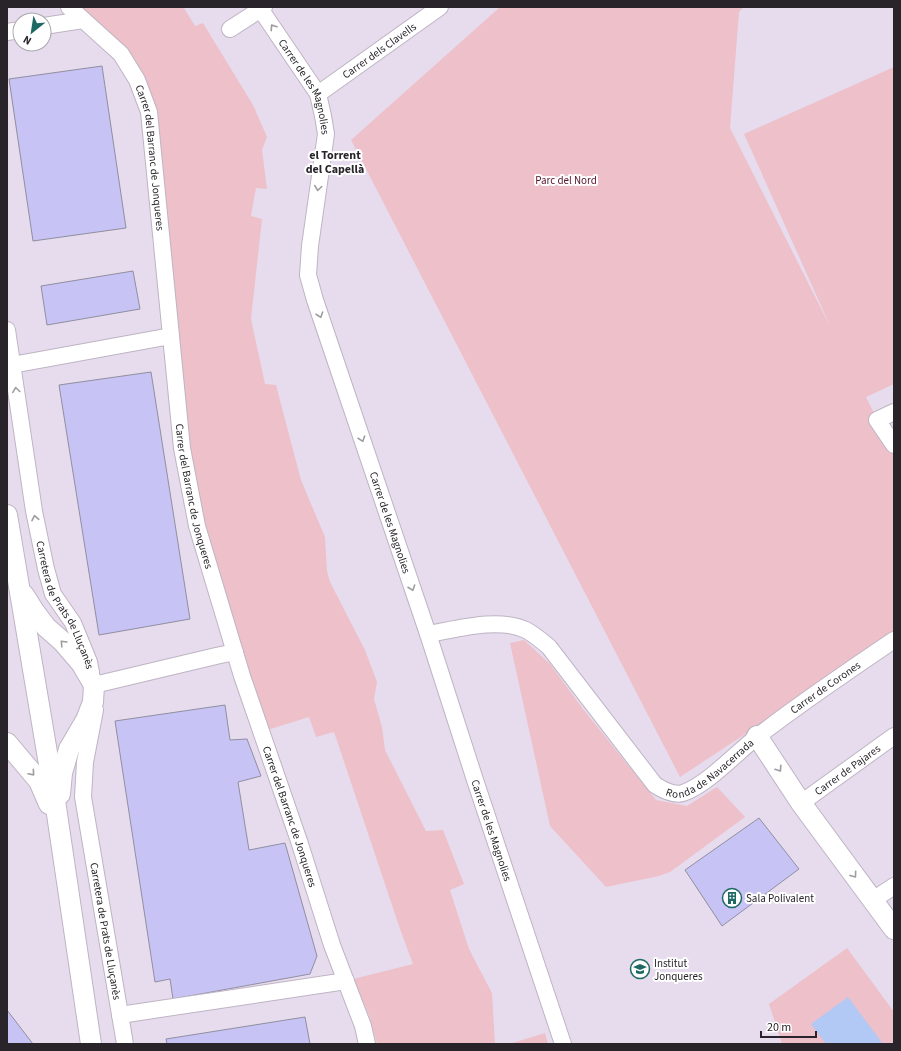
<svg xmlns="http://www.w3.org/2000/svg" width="901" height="1051" viewBox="0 0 901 1051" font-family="'Source Sans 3',sans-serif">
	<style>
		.green { fill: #edc0ca }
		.water { fill: #b2c9f6 }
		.building { fill: #c7c3f4; stroke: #908fa0 }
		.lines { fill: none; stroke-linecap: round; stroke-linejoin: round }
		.minor-casing { stroke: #beb4c4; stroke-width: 18 }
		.tertiary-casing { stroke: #beb4c4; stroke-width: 22 }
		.minor { stroke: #fff; stroke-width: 16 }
		.tertiary { stroke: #fff; stroke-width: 20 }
		.oneway { stroke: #9e9c9f }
		.labels { text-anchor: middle; stroke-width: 4; stroke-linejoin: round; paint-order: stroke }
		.street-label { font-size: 11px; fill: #28242a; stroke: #fff }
		.park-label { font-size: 11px; fill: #56142b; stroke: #fff }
		.poi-label { font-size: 11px; fill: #28242a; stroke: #fff; text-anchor: start }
		.neighbourhood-label { font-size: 12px; font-weight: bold; fill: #28242a; stroke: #fff }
	</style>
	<rect width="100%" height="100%" fill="#e7dced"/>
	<!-- green -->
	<g class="green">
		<path d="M69,7H185L184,8L195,26L203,23L253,105L267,137L262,150L267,189L256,188L251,216L262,219L251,319L265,384L276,385L301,480L325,537L327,571L330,582L365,650L377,682L374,699L382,727L385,750L426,831L443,830L464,884L450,890L469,949L492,993L495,1044H377L369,1015L353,979L413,964L400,929L334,732L316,737L309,717L261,732L197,526L137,80Z"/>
		<path d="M500,7H744L739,12L730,128L831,328L744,134L894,67V384L866,397L894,453V636L680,777L351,140Z"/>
		<path d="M524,640L550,664L583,709L656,800L687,806L717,787L745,817L670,872L659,876L606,887L550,826L510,643Z"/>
		<path d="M847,948L894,1012V1044H782L769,1004Z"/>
		<path d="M545,1033L548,1044H509Z"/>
	</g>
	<!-- water -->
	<path class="water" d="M848,997L883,1044H826L811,1024Z"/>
	<!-- building -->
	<g class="building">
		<path d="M102,66L126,228L33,241L9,79Z"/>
		<path d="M133,271L140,309L47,325L41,286Z"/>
		<path d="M151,372L190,619L99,635L59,385Z"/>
		<path d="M225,705L230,740L247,739L261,776L238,782L249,850L285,843L317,956L310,974L173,999L170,979L155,982L115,721Z"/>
		<path d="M759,818L799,869L722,926L685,870Z"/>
		<path d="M7,1010L33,1044H7Z"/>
		<path d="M305,1017L310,1044H167L166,1039Z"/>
	</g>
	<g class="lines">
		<defs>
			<g id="minor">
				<path id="s1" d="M69,7L121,54L137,80L149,112L182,448L197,526L242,676L299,841L332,945L363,1026L367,1044"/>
				<path id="s2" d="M259,7L318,94L323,116L326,134L310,246L308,275L315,300L428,634L476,783L563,1044"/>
				<path d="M44,26L83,20"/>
				<path d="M230,29L264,7"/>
				<path d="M7,32L20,30"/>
				<path id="s3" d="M318,94L440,7"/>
				<path id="s4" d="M7,330L34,511L46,569L53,594L73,623L89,662L91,672"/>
				<path d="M12,365L171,336"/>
				<path d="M894,412L877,420L894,445"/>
				<path id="s5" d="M428,634C457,629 499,617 526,630C535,635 542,641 549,647L655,785C663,790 674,796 683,793C707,785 737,752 758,736C802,702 848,671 894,640"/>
				<path d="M94,685L216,656L235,652"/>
				<path id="s6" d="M95,710L85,762L83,797L125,1044"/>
				<path id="s7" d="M801,803L894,736"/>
				<path d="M873,900L894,886"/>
				<path d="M120,1015L346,981"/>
			</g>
			<g id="tertiary">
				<path d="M7,515L54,794L91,1044"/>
				<path d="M24,595L34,611L46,627L63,642L81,663L94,685L93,702L86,720L69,749L62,773L60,794"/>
				<path d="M757,736L801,803L894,929"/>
				<path d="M7,743L39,781L49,804"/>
			</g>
		</defs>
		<!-- minor casing -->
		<use href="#minor" class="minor-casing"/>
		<!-- tertiary casing -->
		<use href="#tertiary" class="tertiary-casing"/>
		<!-- minor -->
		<use href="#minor" class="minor"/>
		<!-- tertiary -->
		<use href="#tertiary" class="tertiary"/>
	</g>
	<!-- one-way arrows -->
	<defs><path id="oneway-chevron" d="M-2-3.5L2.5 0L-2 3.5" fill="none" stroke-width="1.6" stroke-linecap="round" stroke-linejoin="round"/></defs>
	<g class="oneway">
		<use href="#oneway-chevron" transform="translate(273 27) rotate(-124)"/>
		<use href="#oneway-chevron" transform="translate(318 188) rotate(98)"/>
		<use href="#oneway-chevron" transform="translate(320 315) rotate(71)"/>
		<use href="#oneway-chevron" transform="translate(16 390) rotate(-98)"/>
		<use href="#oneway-chevron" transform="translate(362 439) rotate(71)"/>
		<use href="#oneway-chevron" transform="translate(35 518) rotate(-101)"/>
		<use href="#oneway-chevron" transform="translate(412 588) rotate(71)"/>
		<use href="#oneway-chevron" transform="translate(63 643) rotate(-134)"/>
		<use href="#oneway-chevron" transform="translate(779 769) rotate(57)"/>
		<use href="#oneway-chevron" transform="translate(32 773) rotate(49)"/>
		<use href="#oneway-chevron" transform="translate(854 875) rotate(54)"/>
	</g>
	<!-- icons -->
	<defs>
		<symbol id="building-ring" viewBox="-11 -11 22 22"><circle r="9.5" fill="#fff" stroke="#1e6963" stroke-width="1.5"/><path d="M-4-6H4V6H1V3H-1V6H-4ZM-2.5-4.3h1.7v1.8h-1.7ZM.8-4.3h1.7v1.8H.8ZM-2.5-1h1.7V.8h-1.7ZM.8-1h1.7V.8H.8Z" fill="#1e6963"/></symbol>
		<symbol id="school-ring" viewBox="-11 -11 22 22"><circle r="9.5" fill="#fff" stroke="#1e6963" stroke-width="1.5"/><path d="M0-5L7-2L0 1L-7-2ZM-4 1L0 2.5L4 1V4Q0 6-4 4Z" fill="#1e6963"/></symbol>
	</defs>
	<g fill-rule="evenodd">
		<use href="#building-ring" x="721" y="887" width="22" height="22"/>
		<use href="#school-ring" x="629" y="958" width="22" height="22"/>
	</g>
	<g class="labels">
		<!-- street labels -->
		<g class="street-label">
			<text dy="4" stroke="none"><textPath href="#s3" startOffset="75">Carrer dels Clavells</textPath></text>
			<text dy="4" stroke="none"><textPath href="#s2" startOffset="93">Carrer de les Magnolies</textPath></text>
			<text dy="4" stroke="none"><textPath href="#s1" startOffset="180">Carrer del Barranc de Jonqueres</textPath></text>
			<text dy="4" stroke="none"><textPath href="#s1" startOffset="522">Carrer del Barranc de Jonqueres</textPath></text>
			<text dy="4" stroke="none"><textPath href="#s2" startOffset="549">Carrer de les Magnolies</textPath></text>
			<text dy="4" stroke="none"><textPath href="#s4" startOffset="283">Carretera de Prats de Lluçanès</textPath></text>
			<text dy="4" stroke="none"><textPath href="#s5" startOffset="510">Carrer de Corones</textPath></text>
			<text dy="4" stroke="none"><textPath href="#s5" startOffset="367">Ronda de Navacerrada</textPath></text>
			<text dy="4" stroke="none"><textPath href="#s7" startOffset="57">Carrer de Pajares</textPath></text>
			<text dy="4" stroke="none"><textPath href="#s1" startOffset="857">Carrer del Barranc de Jonqueres</textPath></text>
			<text dy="4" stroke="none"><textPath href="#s2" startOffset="873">Carrer de les Magnolies</textPath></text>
			<text dy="4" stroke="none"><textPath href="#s6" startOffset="224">Carretera de Prats de Lluçanès</textPath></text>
		</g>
		<!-- park labels -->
		<g class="park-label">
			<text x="566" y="184">Parc del Nord</text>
		</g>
		<!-- poi labels -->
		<g class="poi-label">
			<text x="746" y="902">Sala Polivalent</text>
			<text x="654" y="967">Institut<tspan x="654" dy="13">Jonqueres</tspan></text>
		</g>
		<!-- neighbourhood labels -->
		<g class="neighbourhood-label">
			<text x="335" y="159">el Torrent<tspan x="335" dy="14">del Capellà</tspan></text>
		</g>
	</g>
	<!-- border -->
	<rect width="901" height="1051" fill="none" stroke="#28242a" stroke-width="16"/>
	<!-- north arrow -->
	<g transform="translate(32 32) rotate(210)"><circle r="19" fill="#ffffff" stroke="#a9a7aa"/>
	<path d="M0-3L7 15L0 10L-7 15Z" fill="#1e6963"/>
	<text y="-6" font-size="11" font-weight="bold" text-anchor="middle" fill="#28242a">N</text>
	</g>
	<!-- scale -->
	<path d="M761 1031v6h55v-6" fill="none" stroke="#28242a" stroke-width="2"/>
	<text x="767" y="1031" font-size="12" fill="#28242a" stroke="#ffffff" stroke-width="3" paint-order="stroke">20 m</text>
</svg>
